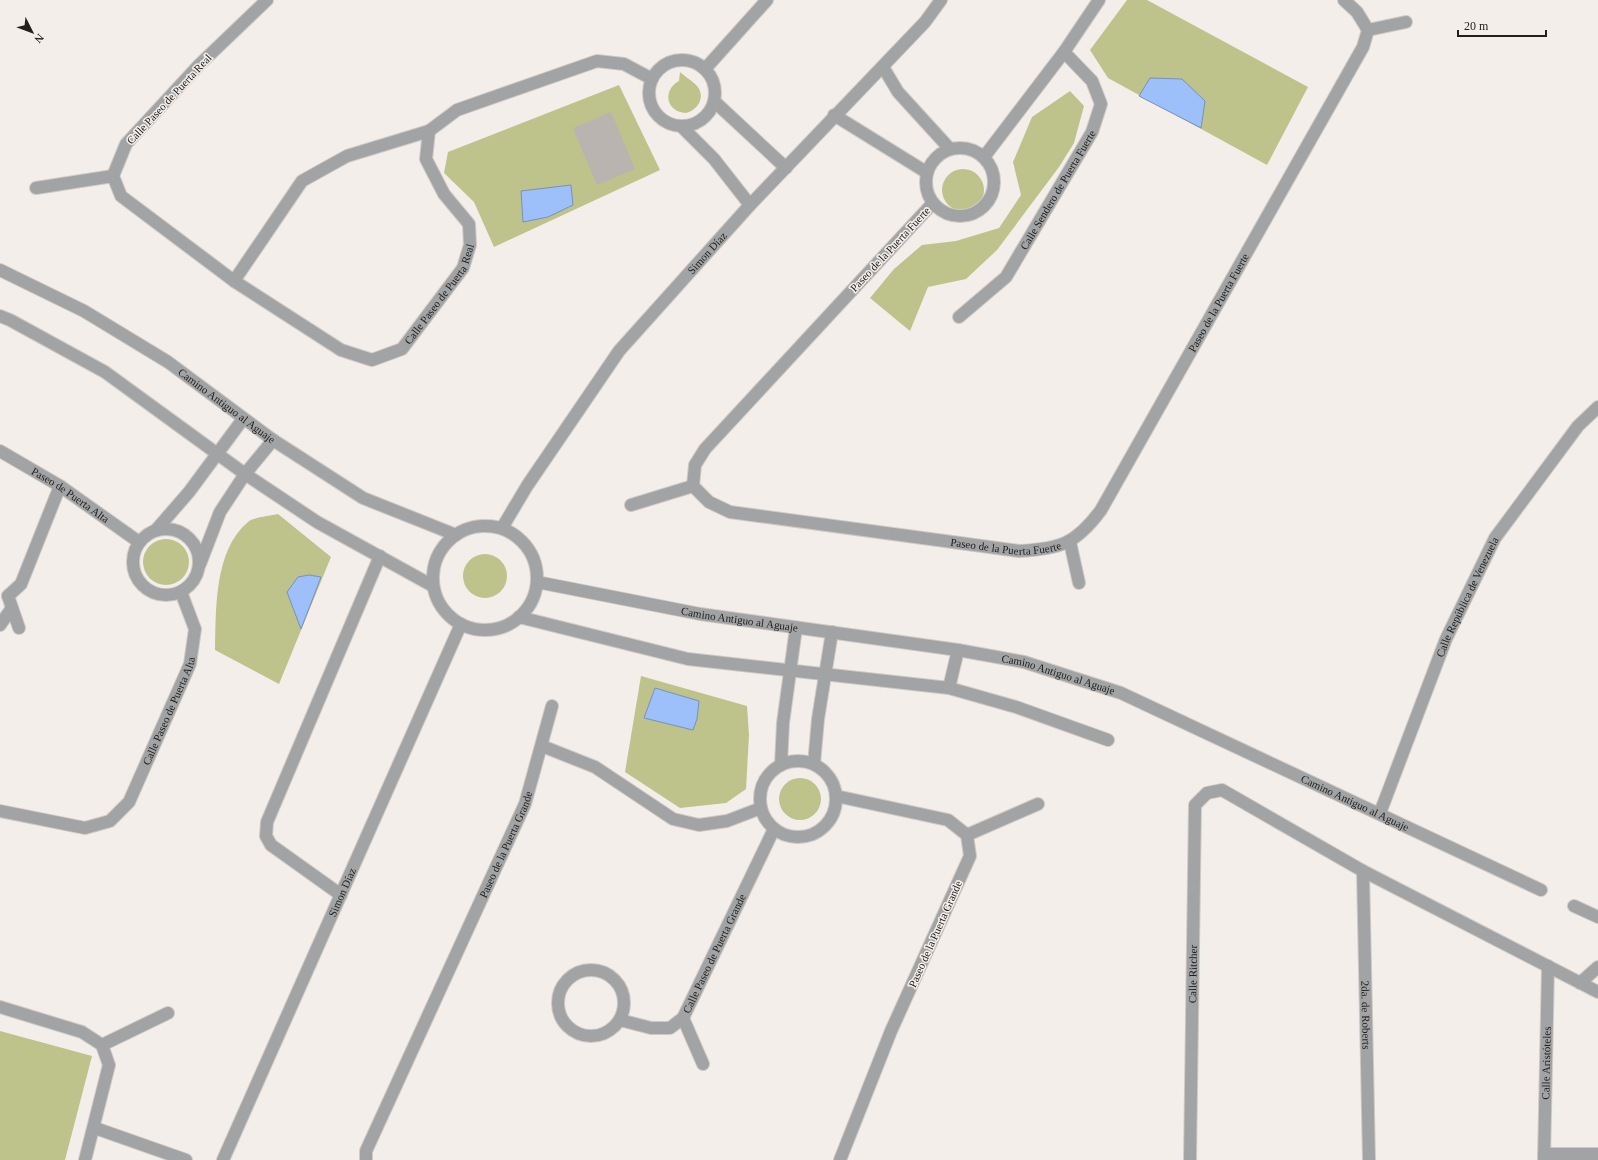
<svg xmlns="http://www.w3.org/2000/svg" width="1598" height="1160" viewBox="0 0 1598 1160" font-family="Georgia,serif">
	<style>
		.green { fill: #bdc38b }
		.water { fill: #9ec0fa; stroke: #7990b8 }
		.building { fill: #b9b4b0 }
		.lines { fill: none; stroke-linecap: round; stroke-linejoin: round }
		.lane-casing { stroke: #cec9c5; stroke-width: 14 }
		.street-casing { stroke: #cec9c5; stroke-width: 14 }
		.lane { stroke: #a1a3a5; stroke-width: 12 }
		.street { stroke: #a1a3a5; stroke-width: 12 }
		.labels { text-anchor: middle; stroke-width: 3; stroke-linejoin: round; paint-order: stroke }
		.street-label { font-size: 11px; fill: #22201f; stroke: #f4eeea }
	</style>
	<rect width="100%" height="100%" fill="#f4eeea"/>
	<!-- green -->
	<g class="green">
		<path d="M1127,0H1147L1308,87L1267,165L1108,78L1090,50Z"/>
		<path d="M680,72C685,77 693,81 697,86C706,97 698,110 686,113C666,112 662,90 679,81Z"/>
		<path d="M619,85L660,170L494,247L474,202L444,173L448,152Z"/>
		<path d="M1070,91L1084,106L1074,143L1059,167L997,250L966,279L928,287L910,331L870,298L894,269L922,245L956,241L999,228L1021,195L1013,162L1032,117Z"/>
		<circle cx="963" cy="190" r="21"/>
		<path d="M278,514L331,557L279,684L215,650C216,610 214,550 248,522C254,517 270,516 278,514Z"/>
		<circle cx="166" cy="562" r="23"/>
		<circle cx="485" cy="576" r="22"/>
		<path d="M641,676L747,706L749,735L746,789L726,803L680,808L625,772Z"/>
		<circle cx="800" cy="799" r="21"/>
		<path d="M0,1031L92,1056L65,1160H0Z"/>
	</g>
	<!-- water -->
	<g class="water">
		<path d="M1150,78L1182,79L1205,101L1201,128L1139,96Z"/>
		<path d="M571,185L573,205L548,217L523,222L521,191Z"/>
		<path d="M309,575L321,577L301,629L287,592L298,577Z"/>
		<path d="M655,688L699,701L697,719L693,730L644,718Z"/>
	</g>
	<!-- building -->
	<path class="building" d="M611,112L635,169L597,185L573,128Z"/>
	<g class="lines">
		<defs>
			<path id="lane" d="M341,895L271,845L266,836L267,822L380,556"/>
			<g id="street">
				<path id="s1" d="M267,0L199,65L126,144L113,176L121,196L234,281L341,350L372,360L402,349L463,268L470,245L469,224L444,194L426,159L429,131L457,110L597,61L624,64L652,79"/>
				<path d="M1368,30L1406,22"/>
				<circle cx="682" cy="93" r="33"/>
				<path d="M883,67L898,92L950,149"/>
				<path d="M705,69L767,0"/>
				<path d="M715,102L786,168"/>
				<path d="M834,115L926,172"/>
				<path d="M682,127L714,159L750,205"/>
				<circle cx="960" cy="182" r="34"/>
				<path d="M984,157L1064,52L1099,0"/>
				<path d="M36,188L113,176"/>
				<path id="s2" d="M932,204L705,449L695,465L693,486L709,502L730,512L1019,551C1060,549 1076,544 1101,510L1363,47L1368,30L1357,12L1344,0"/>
				<path id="s3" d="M0,270L84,311L168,362L273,440L363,498L456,535"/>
				<path d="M234,281L302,181L347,156L429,131"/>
				<path d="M0,316L10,320L105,372L245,474L317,522L433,586"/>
				<path id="s4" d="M959,317L1006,277L1092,132L1101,104L1092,81L1064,52"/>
				<path id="s5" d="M0,451L60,486L139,542"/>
				<path d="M631,505L693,486"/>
				<circle cx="485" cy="578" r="52"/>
				<path id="s6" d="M502,528L527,486L619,351L750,205L925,22L941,0"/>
				<circle cx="166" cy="562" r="33"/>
				<path d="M156,530L189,492L243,419"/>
				<path d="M1070,542L1079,583"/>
				<path d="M200,564L220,512L245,474L273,440"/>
				<path id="s7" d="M537,582L700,614L958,650L1024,662L1121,693L1541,890"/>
				<path d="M8,596L21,584L60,486"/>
				<path d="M8,596L19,628"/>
				<path d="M519,617L688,659L949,688L1016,707L1108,740"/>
				<path d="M0,625L12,608"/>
				<path d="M949,688L958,650"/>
				<path d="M542,746L595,767L673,819L699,825L727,821L761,808"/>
				<circle cx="798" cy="799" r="38"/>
				<path d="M814,764L818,719L832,632"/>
				<path d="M781,765L783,723L796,628"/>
				<path d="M836,796L948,820L967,835L970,856L891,1031L840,1160"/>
				<path id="s8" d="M0,811L85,828L110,821L129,802L190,664L195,629L181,592"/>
				<path id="s9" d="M1380,813L1446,639L1495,538L1578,426L1598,407"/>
				<path d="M967,835L1038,804"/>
				<path id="s10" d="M1363,871L1369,1160"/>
				<path d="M1574,906L1598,917"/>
				<circle cx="591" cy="1003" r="33"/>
				<path d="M1580,983L1598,967"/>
				<path d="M0,1007L82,1032L102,1045L109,1065L85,1160"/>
				<path d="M683,1018L703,1064"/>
				<path id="s11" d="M620,1020L651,1028H670L683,1018L774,829"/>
				<path d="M102,1045L168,1013"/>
				<path d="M95,1128L186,1160"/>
				<path d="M1544,1154H1598"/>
				<path id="s12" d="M223,1160L461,624"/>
				<path id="s13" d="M366,1160V1151L525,804L552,706"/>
				<path id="s14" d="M1190,1160L1195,805L1207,793L1222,790L1363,871L1598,992"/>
				<path id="s15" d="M1544,1160L1548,966"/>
			</g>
		</defs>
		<!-- lane casing -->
		<use href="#lane" class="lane-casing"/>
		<!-- street casing -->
		<use href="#street" class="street-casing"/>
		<!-- lane -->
		<use href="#lane" class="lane"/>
		<!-- street -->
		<use href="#street" class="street"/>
	</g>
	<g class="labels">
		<!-- street labels -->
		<g class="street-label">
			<text transform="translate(169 99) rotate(-47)" y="4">Calle Paseo de Puerta Real</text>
			<text dy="4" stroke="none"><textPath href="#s4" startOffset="163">Calle Sendero de Puerta Fuerte</textPath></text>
			<text transform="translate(890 249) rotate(-47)" y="4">Paseo de la Puerta Fuerte</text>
			<text dy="4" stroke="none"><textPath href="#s6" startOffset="344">Simon Díaz</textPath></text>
			<text dy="4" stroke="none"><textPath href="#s1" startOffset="658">Calle Paseo de Puerta Real</textPath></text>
			<text dy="4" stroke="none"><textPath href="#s2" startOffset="1046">Paseo de la Puerta Fuerte</textPath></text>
			<text dy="4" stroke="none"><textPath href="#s3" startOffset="265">Camino Antiguo al Aguaje</textPath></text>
			<text dy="4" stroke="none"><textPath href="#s5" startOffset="83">Paseo de Puerta Alta</textPath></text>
			<text dy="4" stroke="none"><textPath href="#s2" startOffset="698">Paseo de la Puerta Fuerte</textPath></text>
			<text dy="4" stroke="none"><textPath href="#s9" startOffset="233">Calle República de Venezuela</textPath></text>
			<text dy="4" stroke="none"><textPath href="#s7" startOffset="206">Camino Antiguo al Aguaje</textPath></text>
			<text dy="4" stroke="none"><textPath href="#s7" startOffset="530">Camino Antiguo al Aguaje</textPath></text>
			<text dy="4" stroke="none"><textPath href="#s8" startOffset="239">Calle Paseo de Puerta Alta</textPath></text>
			<text dy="4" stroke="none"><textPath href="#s7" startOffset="854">Camino Antiguo al Aguaje</textPath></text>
			<text dy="4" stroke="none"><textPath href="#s13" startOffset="346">Paseo de la Puerta Grande</textPath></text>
			<text dy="4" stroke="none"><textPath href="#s12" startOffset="293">Simon Díaz</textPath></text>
			<text transform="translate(935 934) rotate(-66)" y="4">Paseo de la Puerta Grande</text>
			<text dy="4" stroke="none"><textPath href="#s11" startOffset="139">Calle Paseo de Puerta Grande</textPath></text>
			<text dy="4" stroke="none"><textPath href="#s14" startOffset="186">Calle Ritcher</textPath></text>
			<text dy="4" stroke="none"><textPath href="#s10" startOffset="144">2da. de Roberts</textPath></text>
			<text dy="4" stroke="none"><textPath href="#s15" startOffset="97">Calle Aristóteles</textPath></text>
		</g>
	</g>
	<!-- north arrow -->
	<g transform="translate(32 32) rotate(132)" stroke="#f4eeea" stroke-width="3" paint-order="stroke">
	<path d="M0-3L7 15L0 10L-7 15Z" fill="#22201f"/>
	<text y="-6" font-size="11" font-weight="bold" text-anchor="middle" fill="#22201f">N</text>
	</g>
	<!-- scale -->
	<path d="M1458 30v6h88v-6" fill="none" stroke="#22201f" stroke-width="2"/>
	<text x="1464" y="30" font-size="12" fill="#22201f" stroke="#f4eeea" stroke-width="3" paint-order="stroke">20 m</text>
</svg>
